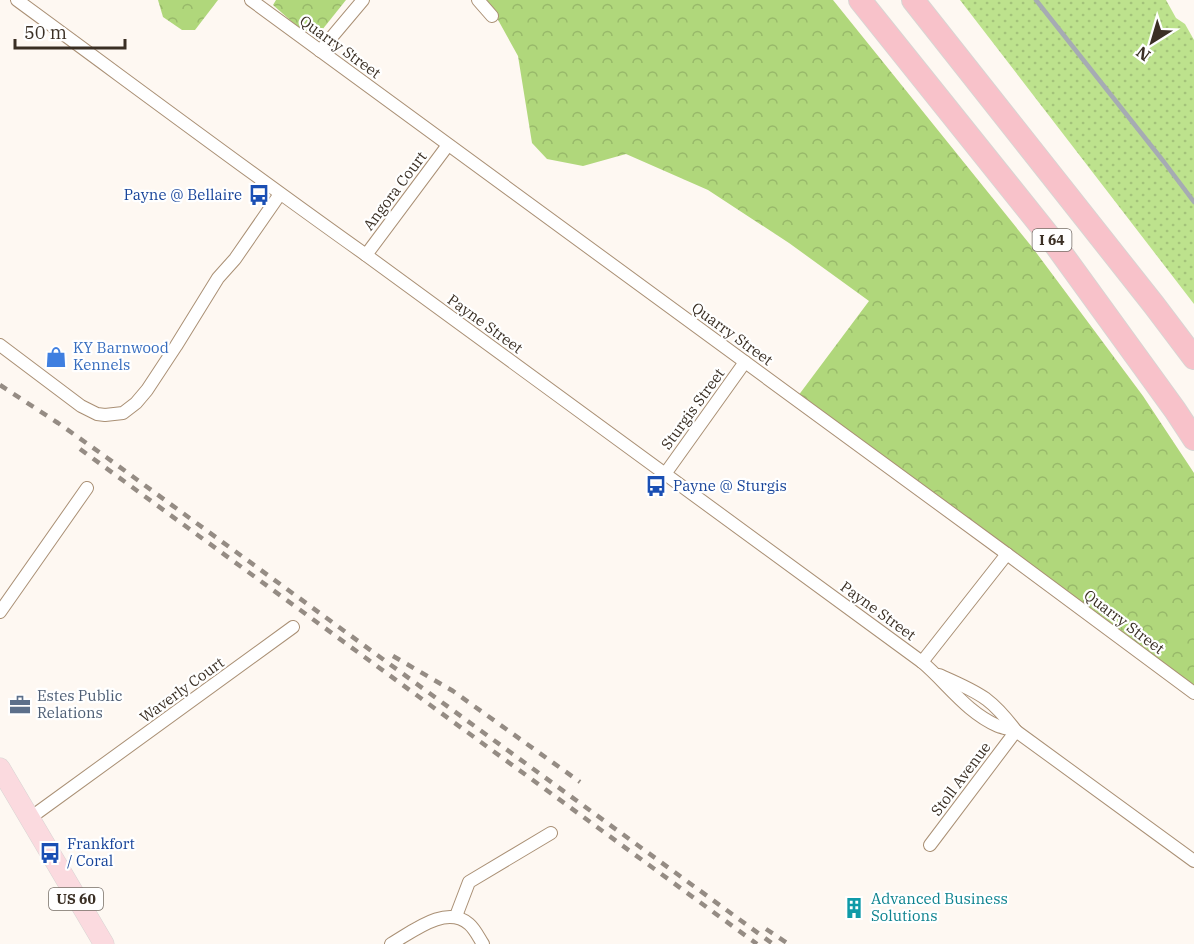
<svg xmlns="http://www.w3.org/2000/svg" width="1194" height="944" viewBox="0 0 1194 944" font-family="'IBM Plex Serif',serif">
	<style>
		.grass { fill: url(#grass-dots) }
		.forest { fill: url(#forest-crowns) }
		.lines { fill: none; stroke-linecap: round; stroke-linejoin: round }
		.stream { stroke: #a6abb3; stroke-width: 4.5 }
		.minor-casing { stroke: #aa9075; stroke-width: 14 }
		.primary-casing { stroke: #d8d5d3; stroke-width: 21 }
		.motorway-casing { stroke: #d8d5d3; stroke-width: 24 }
		.minor { stroke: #fff; stroke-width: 12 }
		.primary { stroke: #fbdadf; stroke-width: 20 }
		.motorway { stroke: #f8c2ca; stroke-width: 22 }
		.rail { stroke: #958c84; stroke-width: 4.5; stroke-dasharray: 8 8; stroke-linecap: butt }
		.labels { text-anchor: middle; stroke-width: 4.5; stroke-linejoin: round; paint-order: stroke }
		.shield { fill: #fff; stroke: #756d66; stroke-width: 1.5 }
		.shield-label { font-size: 14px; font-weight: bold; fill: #3a2f24 }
		.street-label { font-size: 15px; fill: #3a2f24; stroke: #fff }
		.transit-label { font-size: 15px; fill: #164399; stroke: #fff; text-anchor: start }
		.shop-label { font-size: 15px; fill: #366cbe; stroke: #fff; text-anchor: start }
		.service-label { font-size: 15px; fill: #4e5e75; stroke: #fff; text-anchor: start }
		.culture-label { font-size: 15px; fill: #0d838f; stroke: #fff; text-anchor: start }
	</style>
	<defs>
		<pattern id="grass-dots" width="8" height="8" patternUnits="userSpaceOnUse" patternTransform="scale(1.5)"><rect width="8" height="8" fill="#bde28d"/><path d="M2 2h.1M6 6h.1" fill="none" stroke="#a3c27a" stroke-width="1.8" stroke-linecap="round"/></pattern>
		<pattern id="forest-crowns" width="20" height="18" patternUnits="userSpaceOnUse" patternTransform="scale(1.5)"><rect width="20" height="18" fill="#b0d77b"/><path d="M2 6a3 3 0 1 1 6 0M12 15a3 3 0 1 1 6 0" fill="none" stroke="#98b96a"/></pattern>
	</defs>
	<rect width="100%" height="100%" fill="#fef8f2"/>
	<!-- grass -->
	<path class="grass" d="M960,0H1166L1176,18L1185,24L1194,40V304Z"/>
	<!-- forest -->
	<g class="forest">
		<path d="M158,0H218L195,30H182L163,17Z"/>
		<path d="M276,0H346L318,35L299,28L273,5Z"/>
		<path d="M487,0H833L1032,247L1143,396L1194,473V687L798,396L869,301L789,243L708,190L626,154L583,166L547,159L532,143L518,56Z"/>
	</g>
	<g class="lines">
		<!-- stream -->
		<path class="stream" d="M1036,0L1164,162L1194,202"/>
		<defs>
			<g id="minor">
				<path d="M17,0C133,85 249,172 366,255L922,662C947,683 966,712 998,726C1003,728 1010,729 1016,731"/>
				<path d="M251,0L1007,554L1194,693"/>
				<path d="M478,0L492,16"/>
				<path d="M320,51L363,0"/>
				<path d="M366,255L448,145"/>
				<path d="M0,345L81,406L97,414L105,415L123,413L136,403L147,390L176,346L218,278L235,259L280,194"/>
				<path d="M665,474L745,362"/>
				<path d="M0,612L87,488"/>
				<path d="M922,662L1007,554"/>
				<path d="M939,675C955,682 972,689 986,699C998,708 1007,719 1016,731L1194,861"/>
				<path d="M30,818L293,627"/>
				<path d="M930,845L1016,731"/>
				<path d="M456,916L469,882L551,833"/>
				<path d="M391,944C412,932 446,904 469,924C475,929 479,938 483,944"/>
			</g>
			<path id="primary" d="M0,768L104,944"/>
			<g id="motorway">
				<path d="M860,0L1049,236L1175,410L1194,439"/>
				<path d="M913,0L1154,305L1194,358"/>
			</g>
		</defs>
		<!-- minor casing -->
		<use href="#minor" class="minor-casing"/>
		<!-- primary casing -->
		<use href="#primary" class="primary-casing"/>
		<!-- motorway casing -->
		<use href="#motorway" class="motorway-casing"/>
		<!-- minor -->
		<use href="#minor" class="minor"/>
		<!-- primary -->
		<use href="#primary" class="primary"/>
		<!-- motorway -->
		<use href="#motorway" class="motorway"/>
		<!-- rail -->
		<g class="rail">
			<path d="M0,385L58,423L106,457L773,944"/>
			<path d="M80,449L757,944"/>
			<path d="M393,656L453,691L580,782"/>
			<path d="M766,929L787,943"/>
		</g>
	</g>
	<!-- icons -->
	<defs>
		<symbol id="bus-bare" viewBox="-9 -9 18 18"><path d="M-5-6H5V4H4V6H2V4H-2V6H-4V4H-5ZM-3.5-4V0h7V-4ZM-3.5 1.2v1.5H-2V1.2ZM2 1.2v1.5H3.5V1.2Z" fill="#1a4fb4" stroke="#fff" stroke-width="2.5" paint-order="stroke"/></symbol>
		<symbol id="shop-bare" viewBox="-9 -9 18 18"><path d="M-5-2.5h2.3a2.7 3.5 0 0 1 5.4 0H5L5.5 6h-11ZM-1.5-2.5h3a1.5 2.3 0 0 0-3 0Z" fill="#3f7fe0" stroke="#fff" stroke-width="2.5" paint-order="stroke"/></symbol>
		<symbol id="office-bare" viewBox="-9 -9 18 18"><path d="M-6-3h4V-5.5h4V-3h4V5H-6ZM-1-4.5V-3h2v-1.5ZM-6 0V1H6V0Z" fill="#5c6f8a" stroke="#fff" stroke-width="2.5" paint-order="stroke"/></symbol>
		<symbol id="building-bare" viewBox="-9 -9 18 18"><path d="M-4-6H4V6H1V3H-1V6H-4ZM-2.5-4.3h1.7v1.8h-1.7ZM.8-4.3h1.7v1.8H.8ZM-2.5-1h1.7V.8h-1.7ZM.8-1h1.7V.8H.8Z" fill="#0f9aa8" stroke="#fff" stroke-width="2.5" paint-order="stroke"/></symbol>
	</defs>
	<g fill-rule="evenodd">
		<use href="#bus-bare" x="244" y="180" width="30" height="30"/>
		<use href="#shop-bare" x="41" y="342" width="30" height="30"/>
		<use href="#bus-bare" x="641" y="471" width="30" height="30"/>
		<use href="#office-bare" x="5" y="690" width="30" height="30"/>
		<use href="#bus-bare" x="35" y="838" width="30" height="30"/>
		<use href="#building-bare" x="839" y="893" width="30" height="30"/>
	</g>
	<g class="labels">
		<!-- shield labels -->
		<g class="shield">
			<rect x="1032.5" y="229" width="39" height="22" rx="4.5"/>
			<rect x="49" y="888" width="54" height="22" rx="4.5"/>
		</g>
		<g class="shield-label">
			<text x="1052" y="245">I 64</text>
			<text x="76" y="904">US 60</text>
		</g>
		<!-- street labels -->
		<g class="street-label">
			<text transform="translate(340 47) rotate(36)" y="5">Quarry Street</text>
			<text transform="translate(395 191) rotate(-53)" y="5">Angora Court</text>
			<text transform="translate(485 324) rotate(36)" y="5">Payne Street</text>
			<text transform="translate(732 334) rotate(36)" y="5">Quarry Street</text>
			<text transform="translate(693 409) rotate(-54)" y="5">Sturgis Street</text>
			<text transform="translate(878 611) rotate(36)" y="5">Payne Street</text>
			<text transform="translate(1124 622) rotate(37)" y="5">Quarry Street</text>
			<text transform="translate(182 690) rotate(-36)" y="5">Waverly Court</text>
			<text transform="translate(961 779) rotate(-53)" y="5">Stoll Avenue</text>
		</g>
		<!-- transit labels -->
		<g class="transit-label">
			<text x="242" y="200" text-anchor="end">Payne @ Bellaire</text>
			<text x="673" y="491">Payne @ Sturgis</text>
			<text x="67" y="849">Frankfort<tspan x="67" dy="17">/ Coral</tspan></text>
		</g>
		<!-- shop labels -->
		<g class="shop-label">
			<text x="73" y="353">KY Barnwood<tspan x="73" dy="17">Kennels</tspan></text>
		</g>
		<!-- service labels -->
		<g class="service-label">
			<text x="37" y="701">Estes Public<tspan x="37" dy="17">Relations</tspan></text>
		</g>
		<!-- culture labels -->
		<g class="culture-label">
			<text x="871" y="904">Advanced Business<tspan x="871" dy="17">Solutions</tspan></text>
		</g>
	</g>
	<!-- north arrow -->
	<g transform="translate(1152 42) rotate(217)" stroke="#ffffff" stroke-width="4.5" paint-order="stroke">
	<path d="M0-4.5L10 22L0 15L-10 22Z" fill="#3a2f24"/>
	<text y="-9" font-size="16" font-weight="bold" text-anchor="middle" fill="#3a2f24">N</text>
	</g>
	<!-- scale -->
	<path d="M15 39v9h110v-9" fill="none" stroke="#3a2f24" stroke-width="3"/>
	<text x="24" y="39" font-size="18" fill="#3a2f24" stroke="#ffffff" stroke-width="4.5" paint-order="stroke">50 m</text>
</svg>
